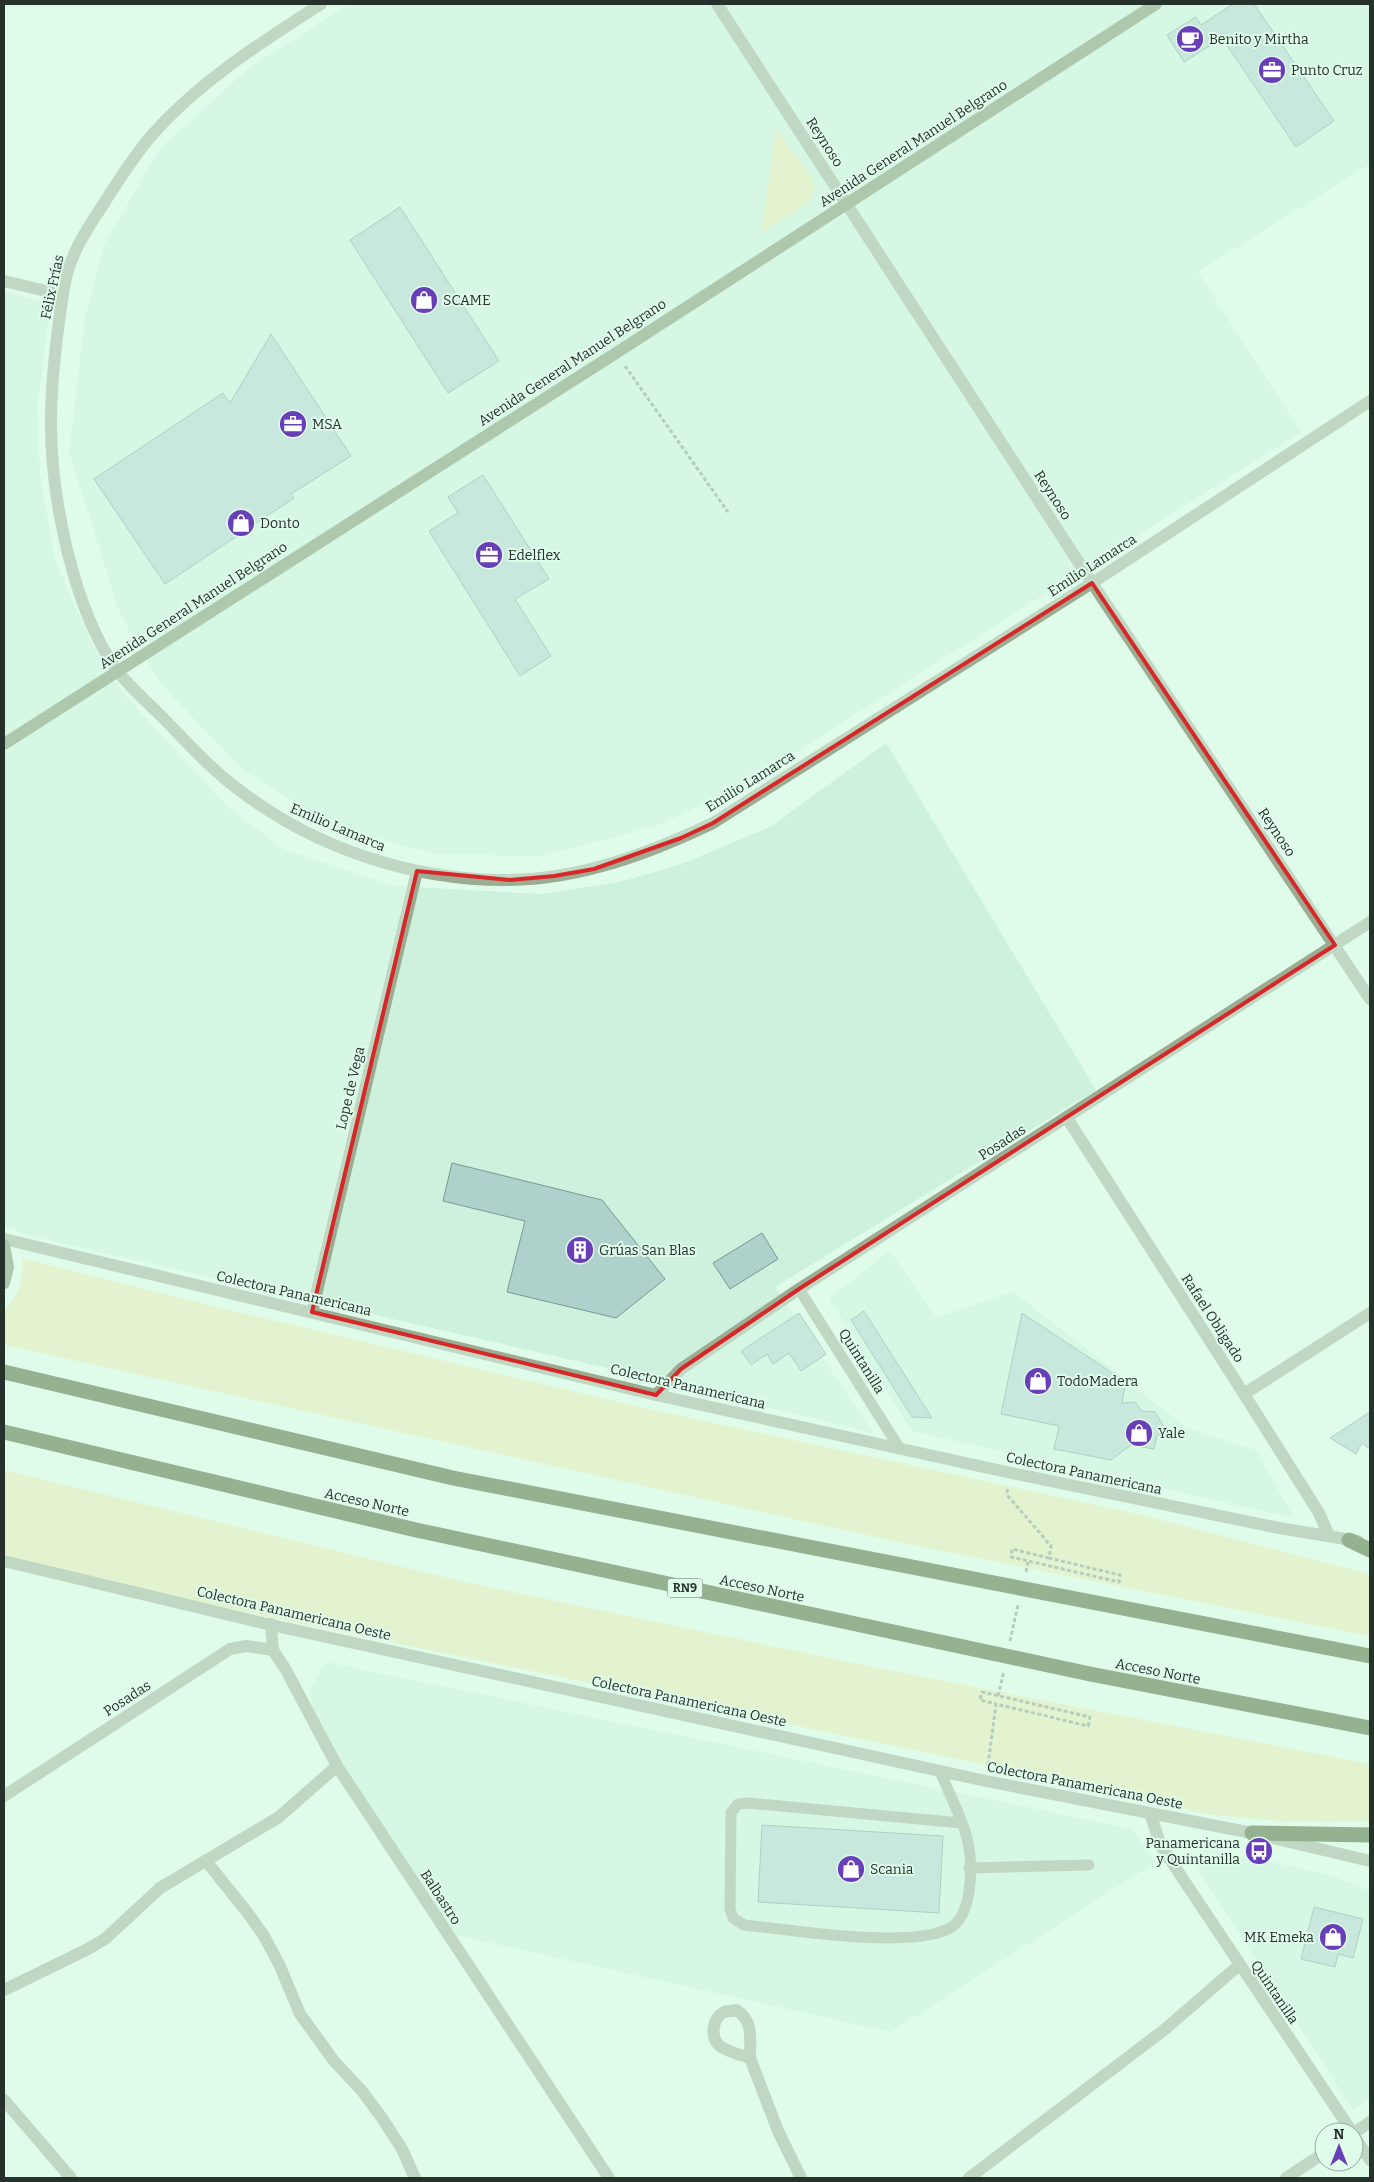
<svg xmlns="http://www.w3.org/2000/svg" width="1374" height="2182" viewBox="0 0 1374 2182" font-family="Bitter,serif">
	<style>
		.built { fill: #cdf1dc }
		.green { fill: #ebe9ad }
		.building { fill: #aed1cc; stroke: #779994 }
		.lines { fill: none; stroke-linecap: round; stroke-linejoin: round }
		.path { stroke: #81958a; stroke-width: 3; stroke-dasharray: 4 2.5; stroke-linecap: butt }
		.service { stroke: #9cac92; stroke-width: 11 }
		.minor { stroke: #9cac92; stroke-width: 12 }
		.tertiary { stroke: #9cac92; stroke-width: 12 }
		.secondary { stroke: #728963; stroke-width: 12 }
		.motorway { stroke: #3b5a22; stroke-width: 15 }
		.marked { fill: none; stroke: #d62828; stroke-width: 4; stroke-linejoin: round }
		.labels { text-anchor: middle; stroke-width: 4; stroke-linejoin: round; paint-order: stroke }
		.shield { fill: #dffceb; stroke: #5e6e65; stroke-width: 1 }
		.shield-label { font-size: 12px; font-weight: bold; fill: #26312b }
		.poi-label { font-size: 14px; fill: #26312b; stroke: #dffceb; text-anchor: start }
		.street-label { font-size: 14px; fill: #26312b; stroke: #dffceb }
	</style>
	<rect width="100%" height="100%" fill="#dffceb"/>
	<!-- built -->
	<g class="built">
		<path d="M348,4H1370V164L1198,272L1301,432L736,790L655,826L544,856L434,854L332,826L243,770L161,684L120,614L69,452L85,317L104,245L160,148L248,69Z"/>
		<path d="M4,292L51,303L37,407L40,477L56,563L93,646L121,691L227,806L283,849L396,886L541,894L620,882L679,865L770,827L886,743L1096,1090L775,1287L873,1433L633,1374L30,1236L4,1226Z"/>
		<path d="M890,1251L937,1318L1012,1291L1186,1427L1256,1450L1294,1518L912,1431L829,1298Z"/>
		<path d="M326,1662L1133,1829L1156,1862L891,2032L455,1935L340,1764L313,1710L310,1689Z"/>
		<path d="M1203,1848L1328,1874L1370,1891V2099L1353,2110L1195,1865Z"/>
	</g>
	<!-- green -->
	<g class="green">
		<path d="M776,129L810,175L815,189L809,202L761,233Z"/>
		<path d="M22,1258L217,1307L640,1407L1138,1514L1370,1574V1636L907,1544L4,1345V1310C21,1292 23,1283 22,1258Z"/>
		<path d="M4,1470L465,1582L873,1667L1370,1764V1821L1288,1822L1204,1814L1074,1783L201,1603L4,1555Z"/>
	</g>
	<!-- building -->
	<g class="building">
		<path d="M1233,4H1254L1334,121L1296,147L1222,38L1184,62L1167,35L1196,17L1201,25Z"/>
		<path d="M400,207L499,361L448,393L350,240Z"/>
		<path d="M271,334L351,456L291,494L294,498L165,584L94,479L223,393L230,403Z"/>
		<path d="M483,475L549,579L515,599L551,656L520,676L429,531L458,513L448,497Z"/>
		<path d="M452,1163L602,1200L665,1279L616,1318L507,1292L525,1221L443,1201Z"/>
		<path d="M762,1233L778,1259L730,1289L713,1263Z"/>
		<path d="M864,1311L932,1418L912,1417L851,1320Z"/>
		<path d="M799,1313L826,1354L801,1371L789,1353L773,1364L767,1354L751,1365L741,1351Z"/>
		<path d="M1022,1313L1126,1382L1122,1403L1135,1402L1142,1411L1155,1412L1166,1430L1157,1436L1154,1449L1131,1445L1111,1460L1054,1449L1059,1426L1001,1414Z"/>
		<path d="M1370,1412V1449L1362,1443L1356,1454L1330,1438Z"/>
		<path d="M762,1825L943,1836L939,1913L758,1902Z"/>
		<path d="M1314,1907L1363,1919L1353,1958L1338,1954L1335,1967L1301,1959Z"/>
	</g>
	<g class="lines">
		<!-- path -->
		<g class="path">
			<path d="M625,366L728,512"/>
			<path d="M1007,1489L1008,1496L1051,1546L1049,1558L1120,1575L1119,1582L1011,1557L1012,1549L1049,1558"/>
			<path d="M1026,1572L1028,1561"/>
			<path d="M1010,1641L1018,1605"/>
			<path d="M998,1696L1004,1671"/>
			<path d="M988,1765L996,1704L1088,1726L1090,1717L982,1692L980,1700L996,1704"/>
		</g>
		<!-- service -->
		<g class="service">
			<path d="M799,1289L900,1449"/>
			<path d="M940,1771C948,1792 962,1817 967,1838C973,1863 974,1917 948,1929C907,1949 792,1930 744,1925L733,1918L730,1909L731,1813L738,1804L749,1803L961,1823"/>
			<path d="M969,1868L1089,1865"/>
		</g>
		<!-- minor -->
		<g class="minor">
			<path d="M321,4C262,42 200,81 153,134C135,154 121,177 106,200C95,218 81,236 73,257C65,274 63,295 60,314C55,350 51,387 51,423C51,497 73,608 116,669C130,688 151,705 167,722C191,747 214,772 242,792C317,849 415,881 509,880C581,879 648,854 713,823L1092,583L1370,401"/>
			<path d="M717,4L1092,583L1370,999"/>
			<path d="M4,281L63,295"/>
			<path d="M1067,1118L1244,1394L1319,1513L1329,1536"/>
			<path d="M312,1312L417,871"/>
			<path d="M1244,1394L1370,1313"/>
			<path d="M656,1395L681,1369L799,1289L1370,922"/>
			<path d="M271,1624L273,1650L286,1670L337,1766L609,2178"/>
			<path d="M4,1796L230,1649L246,1646L273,1650"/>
			<path d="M1150,1813L1161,1846L1352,2132"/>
			<path d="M206,1861L247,1912L264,1936L279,1964L300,2014L334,2061L362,2091L382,2118L402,2149L415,2178"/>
			<path d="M4,1990L86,1950L105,1939L160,1888L279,1817L337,1766"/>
			<path d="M736,2010C754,2020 750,2040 750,2058C741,2055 728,2052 720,2046C710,2038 712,2018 724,2012C727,2011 733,2011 736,2010Z"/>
			<path d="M750,2058L778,2131L801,2178"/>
			<path d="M4,2100L71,2178"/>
			<path d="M1354,2133L1370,2122"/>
			<path d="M1354,2136L1370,2160"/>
			<path d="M969,2178L1164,2030L1238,1966"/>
			<path d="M1286,2178L1324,2153"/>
		</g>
		<!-- tertiary -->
		<g class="tertiary">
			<path d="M4,1239L656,1395L1002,1471L1279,1528L1358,1541"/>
			<path d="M4,1561L267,1624L986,1781L1252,1833L1370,1861"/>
		</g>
		<!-- secondary -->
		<g class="secondary">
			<path d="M4,744L616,353L1156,4"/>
			<path d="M4,1245L8,1267L4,1283"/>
		</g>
		<!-- motorway -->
		<g class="motorway">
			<path d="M4,1372L453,1478L1370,1656"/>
			<path d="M4,1432L416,1530L1090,1674L1370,1728"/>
			<path d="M1349,1540L1370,1550"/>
			<path d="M1252,1833L1370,1835"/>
		</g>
	</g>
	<!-- marked area -->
	<path d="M0 0H1374V2182H0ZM1092,583L1335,945L799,1289L681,1369L656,1395L312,1312L417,871L510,880L554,876L594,869L681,838L713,823Z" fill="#dffceb" fill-opacity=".55" fill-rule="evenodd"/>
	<path class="marked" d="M1092,583L1335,945L799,1289L681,1369L656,1395L312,1312L417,871L510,880L554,876L594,869L681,838L713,823Z"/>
	<!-- icons -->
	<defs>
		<symbol id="cafe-disc" viewBox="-11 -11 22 22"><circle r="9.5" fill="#683fb8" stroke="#dffceb"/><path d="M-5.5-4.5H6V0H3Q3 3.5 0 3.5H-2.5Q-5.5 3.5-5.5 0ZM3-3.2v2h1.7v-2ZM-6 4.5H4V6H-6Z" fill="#fff"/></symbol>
		<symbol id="office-disc" viewBox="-11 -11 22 22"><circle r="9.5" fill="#683fb8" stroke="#dffceb"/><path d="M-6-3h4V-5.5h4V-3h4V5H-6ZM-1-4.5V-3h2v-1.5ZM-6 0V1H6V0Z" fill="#fff"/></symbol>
		<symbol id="shop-disc" viewBox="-11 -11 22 22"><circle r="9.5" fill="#683fb8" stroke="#dffceb"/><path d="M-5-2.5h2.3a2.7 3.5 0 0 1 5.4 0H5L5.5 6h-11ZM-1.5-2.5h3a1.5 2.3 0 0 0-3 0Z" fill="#fff"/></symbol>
		<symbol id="building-disc" viewBox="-11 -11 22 22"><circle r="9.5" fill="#683fb8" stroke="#dffceb"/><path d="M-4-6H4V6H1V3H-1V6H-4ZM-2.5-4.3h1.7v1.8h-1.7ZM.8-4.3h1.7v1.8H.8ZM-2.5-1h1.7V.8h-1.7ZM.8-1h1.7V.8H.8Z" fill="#fff"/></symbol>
		<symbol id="bus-disc" viewBox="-11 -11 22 22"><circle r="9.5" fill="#683fb8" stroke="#dffceb"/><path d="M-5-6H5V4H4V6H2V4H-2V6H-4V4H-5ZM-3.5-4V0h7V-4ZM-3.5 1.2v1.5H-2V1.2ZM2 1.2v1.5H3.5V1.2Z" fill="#fff"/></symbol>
	</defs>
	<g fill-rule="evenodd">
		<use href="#cafe-disc" x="1174" y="23" width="32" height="32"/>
		<use href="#office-disc" x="1256" y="54" width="32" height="32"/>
		<use href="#shop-disc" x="408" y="284" width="32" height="32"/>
		<use href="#office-disc" x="277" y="408" width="32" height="32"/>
		<use href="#shop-disc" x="225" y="507" width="32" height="32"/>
		<use href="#office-disc" x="473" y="539" width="32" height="32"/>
		<use href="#building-disc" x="564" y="1234" width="32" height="32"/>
		<use href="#shop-disc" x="1022" y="1365" width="32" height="32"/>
		<use href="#shop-disc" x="1123" y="1417" width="32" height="32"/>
		<use href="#bus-disc" x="1243" y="1835" width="32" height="32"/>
		<use href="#shop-disc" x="835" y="1853" width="32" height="32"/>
		<use href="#shop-disc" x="1317" y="1921" width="32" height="32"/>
	</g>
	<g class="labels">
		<!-- shield labels -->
		<rect class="shield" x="667.5" y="1578.5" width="35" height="19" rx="4"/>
		<g class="shield-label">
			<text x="685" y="1592">RN9</text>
		</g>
		<!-- poi labels -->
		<g class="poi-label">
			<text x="1209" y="44">Benito y Mirtha</text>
			<text x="1291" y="75">Punto Cruz</text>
			<text x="443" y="305">SCAME</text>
			<text x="312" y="429">MSA</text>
			<text x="260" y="528">Donto</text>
			<text x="508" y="560">Edelflex</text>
			<text x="599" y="1255">Grúas San Blas</text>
			<text x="1057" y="1386">TodoMadera</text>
			<text x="1158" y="1438">Yale</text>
			<text x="1240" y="1848" text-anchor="end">Panamericana<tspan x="1240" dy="16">y Quintanilla</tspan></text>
			<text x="870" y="1874">Scania</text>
			<text x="1314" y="1942" text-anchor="end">MK Emeka</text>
		</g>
		<!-- street labels -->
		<g class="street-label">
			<text transform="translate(825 142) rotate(57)" y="5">Reynoso</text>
			<text transform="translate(913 143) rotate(-33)" y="5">Avenida General Manuel Belgrano</text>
			<text transform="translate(52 287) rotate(-78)" y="5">Félix Frías</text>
			<text transform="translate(572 362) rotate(-33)" y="5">Avenida General Manuel Belgrano</text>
			<text transform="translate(1053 495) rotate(57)" y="5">Reynoso</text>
			<text transform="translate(1092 565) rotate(-33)" y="5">Emilio Lamarca</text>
			<text transform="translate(193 605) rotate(-33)" y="5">Avenida General Manuel Belgrano</text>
			<text transform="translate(750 781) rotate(-32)" y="5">Emilio Lamarca</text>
			<text transform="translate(338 827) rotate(23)" y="5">Emilio Lamarca</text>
			<text transform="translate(1277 832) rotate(56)" y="5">Reynoso</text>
			<text transform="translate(350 1088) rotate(-77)" y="5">Lope de Vega</text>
			<text transform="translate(1002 1142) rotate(-33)" y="5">Posadas</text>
			<text transform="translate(294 1293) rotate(13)" y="5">Colectora Panamericana</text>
			<text transform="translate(1213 1318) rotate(57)" y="5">Rafael Obligado</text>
			<text transform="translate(862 1361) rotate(58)" y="5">Quintanilla</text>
			<text transform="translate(688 1386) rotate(13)" y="5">Colectora Panamericana</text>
			<text transform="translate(1084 1473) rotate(12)" y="5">Colectora Panamericana</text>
			<text transform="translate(367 1502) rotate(13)" y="5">Acceso Norte</text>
			<text transform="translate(762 1588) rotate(12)" y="5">Acceso Norte</text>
			<text transform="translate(294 1613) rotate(13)" y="5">Colectora Panamericana Oeste</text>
			<text transform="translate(1158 1671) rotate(11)" y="5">Acceso Norte</text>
			<text transform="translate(127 1698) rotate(-33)" y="5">Posadas</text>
			<text transform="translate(689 1701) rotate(12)" y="5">Colectora Panamericana Oeste</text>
			<text transform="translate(1085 1785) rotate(11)" y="5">Colectora Panamericana Oeste</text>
			<text transform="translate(441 1897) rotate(57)" y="5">Balbastro</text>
			<text transform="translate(1275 1992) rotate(56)" y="5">Quintanilla</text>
		</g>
	</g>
	<!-- border -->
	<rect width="1374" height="2182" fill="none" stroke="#26312b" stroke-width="10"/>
	<!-- north arrow -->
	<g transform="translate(1339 2147)"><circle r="24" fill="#dffceb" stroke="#95ab9e"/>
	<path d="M0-4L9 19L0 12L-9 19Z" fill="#683fb8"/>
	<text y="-8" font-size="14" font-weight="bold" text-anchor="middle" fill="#26312b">N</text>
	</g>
</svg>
